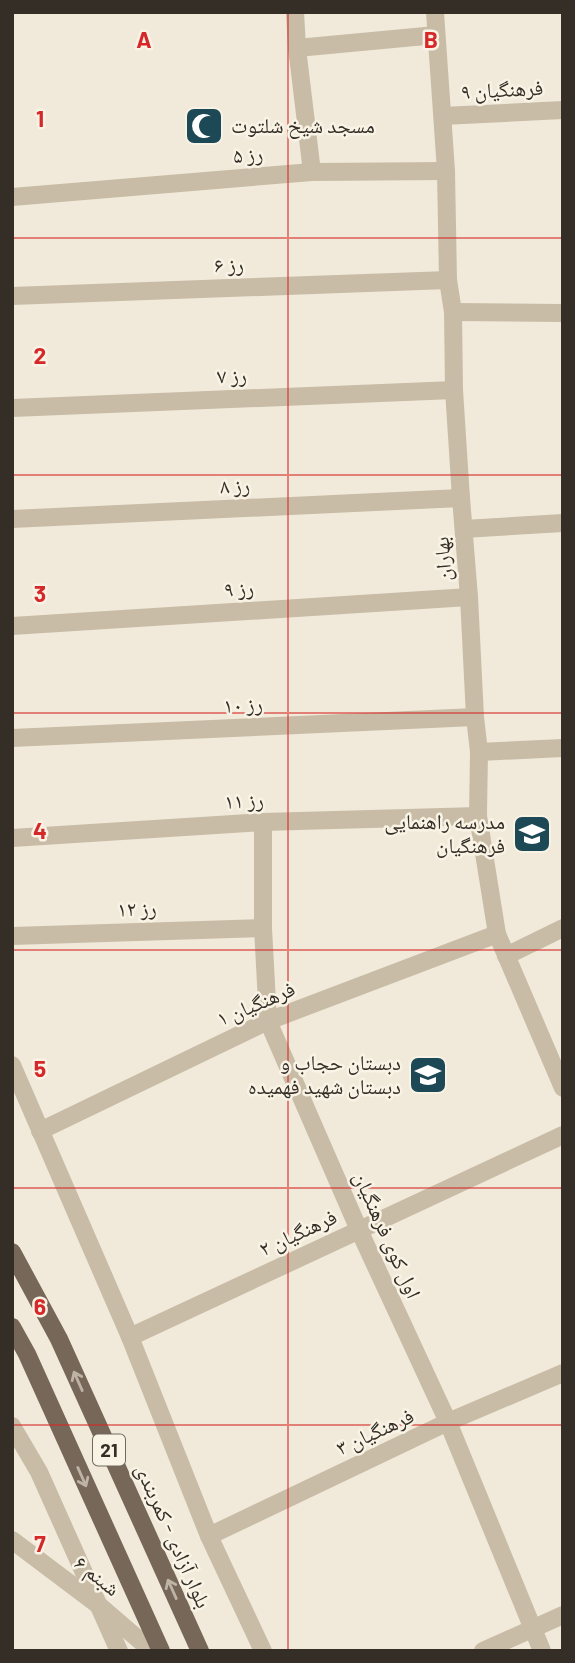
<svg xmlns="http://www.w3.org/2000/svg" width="575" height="1663" viewBox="0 0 575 1663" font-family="Barlow,'Noto Naskh Arabic',sans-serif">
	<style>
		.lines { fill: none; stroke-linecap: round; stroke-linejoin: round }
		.street { stroke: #c9bca6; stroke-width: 18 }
		.primary { stroke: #776758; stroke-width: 18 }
		.oneway { stroke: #beb4a6 }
		.grid { fill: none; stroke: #d62828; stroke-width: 2; stroke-opacity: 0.55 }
		.labels { text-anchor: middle; stroke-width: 5; stroke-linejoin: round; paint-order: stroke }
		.shield { fill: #f9f3e6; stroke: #706960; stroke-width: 2 }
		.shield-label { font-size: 19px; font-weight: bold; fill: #352e27 }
		.street-label { font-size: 21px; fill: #352e27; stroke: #f9f3e6 }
		.poi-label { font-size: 21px; fill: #352e27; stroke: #f9f3e6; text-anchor: end }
		.grid-label { font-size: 23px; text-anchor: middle; font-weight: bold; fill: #d62828; stroke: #f9f3e6; stroke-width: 5; stroke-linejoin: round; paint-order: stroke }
	</style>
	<rect width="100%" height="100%" fill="#f1eada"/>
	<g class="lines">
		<!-- street -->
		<g class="street">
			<path d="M295,12L297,48"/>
			<path d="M435,12L446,171L448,280L453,312L454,390L461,498L469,597L475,717L479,752L478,816L497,934L563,1088"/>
			<path d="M443,116L563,110"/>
			<path d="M312,172L297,48L436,35"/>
			<path d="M12,197L312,172L446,171"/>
			<path d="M12,296L448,280"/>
			<path d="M453,312L563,313"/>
			<path d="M12,408L454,390"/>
			<path d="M12,519L461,498"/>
			<path d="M464,529L563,523"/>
			<path d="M12,626L469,597"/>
			<path d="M12,738L475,717"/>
			<path d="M479,752L563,748"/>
			<path d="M263,822V928L268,1021L359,1230L448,1422L542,1651"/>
			<path d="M12,838L263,822L478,816"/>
			<path d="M12,936L263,928"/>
			<path d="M506,956L563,928"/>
			<path d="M12,1065L130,1337L209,1536L263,1651"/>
			<path d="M40,1131L268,1021L497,934"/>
			<path d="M130,1337L563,1135"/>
			<path d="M12,1426L39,1472L119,1651"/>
			<path d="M209,1536L448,1422L563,1373"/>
			<path d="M12,1540L101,1607L152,1651"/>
			<path d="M483,1651L563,1615"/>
		</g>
		<!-- primary -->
		<g class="primary">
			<path d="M12,1252L59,1339L200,1651"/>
			<path d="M12,1327L27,1354L161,1651"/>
		</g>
	</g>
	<!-- one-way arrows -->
	<defs><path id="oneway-shaft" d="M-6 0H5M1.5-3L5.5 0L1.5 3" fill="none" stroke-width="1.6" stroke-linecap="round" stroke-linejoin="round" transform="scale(1.75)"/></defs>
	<g class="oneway">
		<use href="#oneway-shaft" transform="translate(78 1381) rotate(-114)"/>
		<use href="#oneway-shaft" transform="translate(82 1477) rotate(66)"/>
		<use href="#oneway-shaft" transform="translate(172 1589) rotate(-114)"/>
	</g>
	<!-- grid -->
	<path class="grid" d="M288,12V1651M12,238H563M12,475H563M12,713H563M12,950H563M12,1188H563M12,1425H563"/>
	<!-- icons -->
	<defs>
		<symbol id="mosque-square" viewBox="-11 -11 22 22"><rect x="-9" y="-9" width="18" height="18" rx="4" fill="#1d4956" stroke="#f9f3e6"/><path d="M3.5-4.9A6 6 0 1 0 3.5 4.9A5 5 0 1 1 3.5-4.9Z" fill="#fff"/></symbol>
		<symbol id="school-square" viewBox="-11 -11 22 22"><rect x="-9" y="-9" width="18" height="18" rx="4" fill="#1d4956" stroke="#f9f3e6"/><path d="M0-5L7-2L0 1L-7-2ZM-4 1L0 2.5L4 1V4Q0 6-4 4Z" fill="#fff"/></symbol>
	</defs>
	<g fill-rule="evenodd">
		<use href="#mosque-square" x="182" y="104" width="44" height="44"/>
		<use href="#school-square" x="510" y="812" width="44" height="44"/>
		<use href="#school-square" x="406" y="1053" width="44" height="44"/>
	</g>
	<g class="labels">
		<!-- shield labels -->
		<rect class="shield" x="93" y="1434.5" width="32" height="31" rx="5"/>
		<g class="shield-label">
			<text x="109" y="1457">21</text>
		</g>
		<!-- street labels -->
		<g class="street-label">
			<text transform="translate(502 90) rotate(-3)" y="7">فرهنگیان ۹</text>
			<text transform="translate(248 155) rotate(-5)" y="7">رز ۵</text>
			<text transform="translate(229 265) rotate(-2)" y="7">رز ۶</text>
			<text transform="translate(232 376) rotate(-2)" y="7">رز ۷</text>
			<text transform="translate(235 486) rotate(-3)" y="7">رز ۸</text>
			<text transform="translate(443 559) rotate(-94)" y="7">بهاران</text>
			<text transform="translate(239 589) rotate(-4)" y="7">رز ۹</text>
			<text transform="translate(243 705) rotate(-3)" y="7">رز ۱۰</text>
			<text transform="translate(244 801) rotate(-3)" y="7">رز ۱۱</text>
			<text transform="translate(137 909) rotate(-2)" y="7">رز ۱۲</text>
			<text transform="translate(256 1004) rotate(-23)" y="7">فرهنگیان ۱</text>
			<text transform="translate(298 1233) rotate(-25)" y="7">فرهنگیان ۲</text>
			<text transform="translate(387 1235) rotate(66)" y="7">اول کوی فرهنگیان</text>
			<text transform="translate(375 1432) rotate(-25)" y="7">فرهنگیان ۳</text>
			<text transform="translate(173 1536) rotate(66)" y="7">بلوار آزادی - کمربندی</text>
			<text transform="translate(97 1576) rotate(38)" y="7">شبنم ۶</text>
		</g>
		<!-- poi labels -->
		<g class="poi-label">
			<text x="231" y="133" text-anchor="start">مسجد شیخ شلتوت</text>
			<text x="505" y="829">مدرسه راهنمایی<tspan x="505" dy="24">فرهنگیان</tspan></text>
			<text x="401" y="1070">دبستان حجاب و<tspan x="401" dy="24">دبستان شهید فهمیده</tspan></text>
		</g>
	</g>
	<g class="grid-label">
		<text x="144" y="48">A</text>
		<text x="431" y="48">B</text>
		<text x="40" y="127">1</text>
		<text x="40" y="364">2</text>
		<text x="40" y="602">3</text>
		<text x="40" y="839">4</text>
		<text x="40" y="1077">5</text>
		<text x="40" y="1315">6</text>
		<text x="40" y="1552">7</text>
	</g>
	<!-- border -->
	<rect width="575" height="1663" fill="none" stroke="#352e27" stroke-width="28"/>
</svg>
